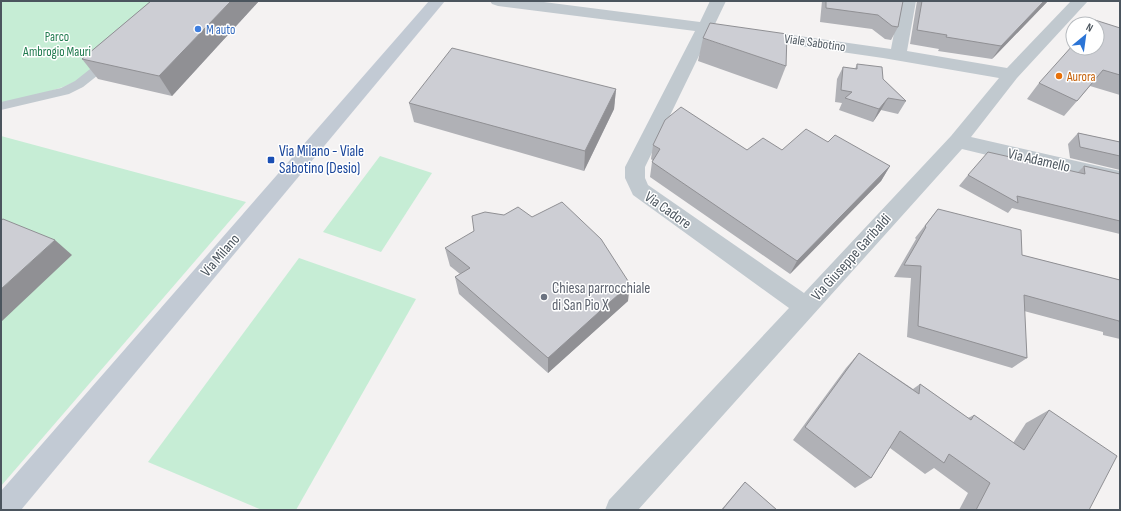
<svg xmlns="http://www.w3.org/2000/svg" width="1121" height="511" viewBox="0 0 1121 511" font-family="'Sofia Sans Condensed',sans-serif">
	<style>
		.green { fill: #c6edd5 }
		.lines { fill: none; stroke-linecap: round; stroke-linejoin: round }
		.lane { fill: #c1c9cf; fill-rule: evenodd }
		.street { fill: #c1c9cf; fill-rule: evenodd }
		.secondary { fill: #c2cad4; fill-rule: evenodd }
		.wall { fill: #b0b1b6 }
		.shaded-wall { fill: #909094 }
		.building { fill: #cdced4; stroke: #909094 }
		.shop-dot { fill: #3f7fe0; stroke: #fff; stroke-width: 1.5 }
		.food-dot { fill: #e8710a; stroke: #fff; stroke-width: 1.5 }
		.transit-dot { fill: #1a4fb4; stroke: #fff; stroke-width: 1.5 }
		.worship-dot { fill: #6b7280; stroke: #fff; stroke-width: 1.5 }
		.labels { text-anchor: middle; stroke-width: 3; stroke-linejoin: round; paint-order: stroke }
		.far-shop-label { font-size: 13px; fill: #366cbe; stroke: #fff; text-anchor: start }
		.far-park-label { font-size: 13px; fill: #207b4f; stroke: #fff }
		.far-street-label { font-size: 13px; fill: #4b555e; stroke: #fff }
		.far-food-label { font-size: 13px; fill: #c56008; stroke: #fff; text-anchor: start }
		.transit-label { font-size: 15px; fill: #164399; stroke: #fff; text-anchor: start }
		.street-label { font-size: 15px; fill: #4b555e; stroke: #fff }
		.worship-label { font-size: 15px; fill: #5b616d; stroke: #fff; text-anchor: start }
	</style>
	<rect width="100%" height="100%" fill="#f4f2f2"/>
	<!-- green -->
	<g class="green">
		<path d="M1,1H174L90,75L63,87L25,99L1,104Z"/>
		<path d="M1,136L246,202L1,486Z"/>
		<path d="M380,156L432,173L381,252L323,232Z"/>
		<path d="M299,258L416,299L296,510H262L148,462Z"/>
	</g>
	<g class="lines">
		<!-- lane -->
		<path class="lane" d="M108,57L112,58L114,61L112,64L83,87L69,94L1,110V102L61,88L75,81L104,58Z"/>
		<!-- street -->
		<path class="street" d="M490,1H536L700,22L710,1H726L715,24L891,49L900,1H916L907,51L1007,68L1071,1H1088L1017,78L971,137L1120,171V187L962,149L638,510H605L609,500L789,308L633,195L625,178V167L695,31L498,6L492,4ZM710,33L883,58L999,78L951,136L804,293L648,185L645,178V167Z"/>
		<!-- secondary -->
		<path class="secondary" d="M429,1H445L21,510H1V491Z"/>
	</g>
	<!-- wall -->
	<g class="wall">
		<path d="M151,1H259L172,96L98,79L82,59Z"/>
		<path d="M822,1H903L898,27L891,40L885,39L872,29L820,22Z"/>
		<path d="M917,1H1048L992,59L938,51L939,49L910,44Z"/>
		<path d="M1120,28V95L1090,86L1064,116L1027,99L1039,83Z"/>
		<path d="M703,38L786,66L777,89L698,61Z"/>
		<path d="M857,64L883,79L906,101L898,114L881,110L873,122L839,110L842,103L835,102L837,79L843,67L855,69Z"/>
		<path d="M616,89L614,109L584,171L414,122L409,103Z"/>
		<path d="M1078,133L1120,142V170L1070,158L1068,144Z"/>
		<path d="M828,142L890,166L881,181L790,274L650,177L652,162L653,161L651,159L653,145L747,150H782Z"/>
		<path d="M1084,166L1120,174V234L1012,208L1008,213L959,186L968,175L1078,172Z"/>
		<path d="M938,209L1022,255L1120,280V339L1103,335V332L1024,311L1027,358L1012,368L907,337L911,278L894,277L916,239L915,238Z"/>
		<path d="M445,248L628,301L548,373L459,294L455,277L460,274L450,266Z"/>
		<path d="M859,353L913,389L920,384L968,418L974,415L1013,443L1026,423L1049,410L1089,510H959L968,493L934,468L925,474L890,448L871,478L855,488L793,440L846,368Z"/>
		<path d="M745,482L777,510H721Z"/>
	</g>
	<!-- shaded-wall -->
	<g class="shaded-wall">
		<path d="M231,1H259L172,96L159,76Z"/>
		<path d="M1044,1H1048L992,59L1001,46Z"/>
		<path d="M616,89L614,109L584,171L585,151Z"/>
		<path d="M888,98L881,110L873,122L879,109Z"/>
		<path d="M890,166L881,181L790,274L797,261Z"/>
		<path d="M55,240L72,255L1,322V289Z"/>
		<path d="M630,284L628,301L548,373V358Z"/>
	</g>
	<!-- building -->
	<g class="building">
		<path d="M151,1H231L159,76L82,59Z"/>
		<path d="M826,1H903L898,27L892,26L878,15L826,8Z"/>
		<path d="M922,1H1044L1001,46L946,37L947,35L917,30Z"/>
		<path d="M1095,20L1120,28V75L1103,70L1077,101L1039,83L1073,45V48H1097V24H1092Z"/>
		<path d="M710,23L787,34L786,66L703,38Z"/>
		<path d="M452,48L616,89L585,151L409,103Z"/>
		<path d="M857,64L882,67L883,79L906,101L888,98L879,109L845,98L852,92L841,90L843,67L857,69Z"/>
		<path d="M681,107L747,150L763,138L782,150L806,129L828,142L835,135L890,166L797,261L652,162L660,149L653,145L665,120Z"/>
		<path d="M1078,133L1120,142V156L1080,147Z"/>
		<path d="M988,152L1085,174L1084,166L1120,174V221L1017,196L1018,203L968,175Z"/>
		<path d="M562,202L601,239L630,284L548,358L455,277L470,268L445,248L474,231L472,216L485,212L504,215L518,207L532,217Z"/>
		<path d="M938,209L1021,230L1022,255L1120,280V323L1119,321L1024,295L1027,358L918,326L921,266L904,265L926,227L925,226Z"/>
		<path d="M3,219L55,240L1,289V220Z"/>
		<path d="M859,353L919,394L920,384L971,420L974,415L1024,450L1049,410L1117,456L1089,510H976L990,483L949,454L944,463L900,431L871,478L805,427Z"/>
		<path d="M745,482L777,510H722Z"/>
	</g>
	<!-- markers -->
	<circle class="shop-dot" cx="198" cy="29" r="4"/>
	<circle class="food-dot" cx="1059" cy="76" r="4"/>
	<rect class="transit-dot" x="267" y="156" width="8" height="8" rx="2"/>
	<circle class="worship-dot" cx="544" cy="297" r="4"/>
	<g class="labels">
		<!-- far-shop labels -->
		<g class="far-shop-label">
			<text x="206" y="34">M auto</text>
		</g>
		<!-- far-park labels -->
		<g class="far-park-label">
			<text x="57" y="41">Parco<tspan x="57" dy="15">Ambrogio Mauri</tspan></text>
		</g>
		<!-- far-street labels -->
		<g class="far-street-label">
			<text transform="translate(815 42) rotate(8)" y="5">Viale Sabotino</text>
		</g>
		<!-- far-food labels -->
		<g class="far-food-label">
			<text x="1067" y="81">Aurora</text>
		</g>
		<!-- transit labels -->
		<g class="transit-label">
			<text x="279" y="156">Via Milano - Viale<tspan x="279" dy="17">Sabotino (Desio)</tspan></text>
		</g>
		<!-- street labels -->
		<g class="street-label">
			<text transform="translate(1039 160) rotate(13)" y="5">Via Adamello</text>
			<text transform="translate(668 210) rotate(35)" y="5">Via Cadore</text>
			<text transform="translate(220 255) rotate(-49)" y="5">Via Milano</text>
			<text transform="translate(851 257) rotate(-48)" y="5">Via Giuseppe Garibaldi</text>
		</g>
		<!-- worship labels -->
		<g class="worship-label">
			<text x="552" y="293">Chiesa parrocchiale<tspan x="552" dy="17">di San Pio X</tspan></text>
		</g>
	</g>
	<!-- border -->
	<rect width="1121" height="511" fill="none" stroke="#4b555e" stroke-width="4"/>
	<!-- north arrow -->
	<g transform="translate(1085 36) rotate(29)"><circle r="19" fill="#ffffff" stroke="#b7bbbf"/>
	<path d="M0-3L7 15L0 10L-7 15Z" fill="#2b74d6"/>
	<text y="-6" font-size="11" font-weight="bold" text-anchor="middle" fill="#4b555e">N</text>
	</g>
</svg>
